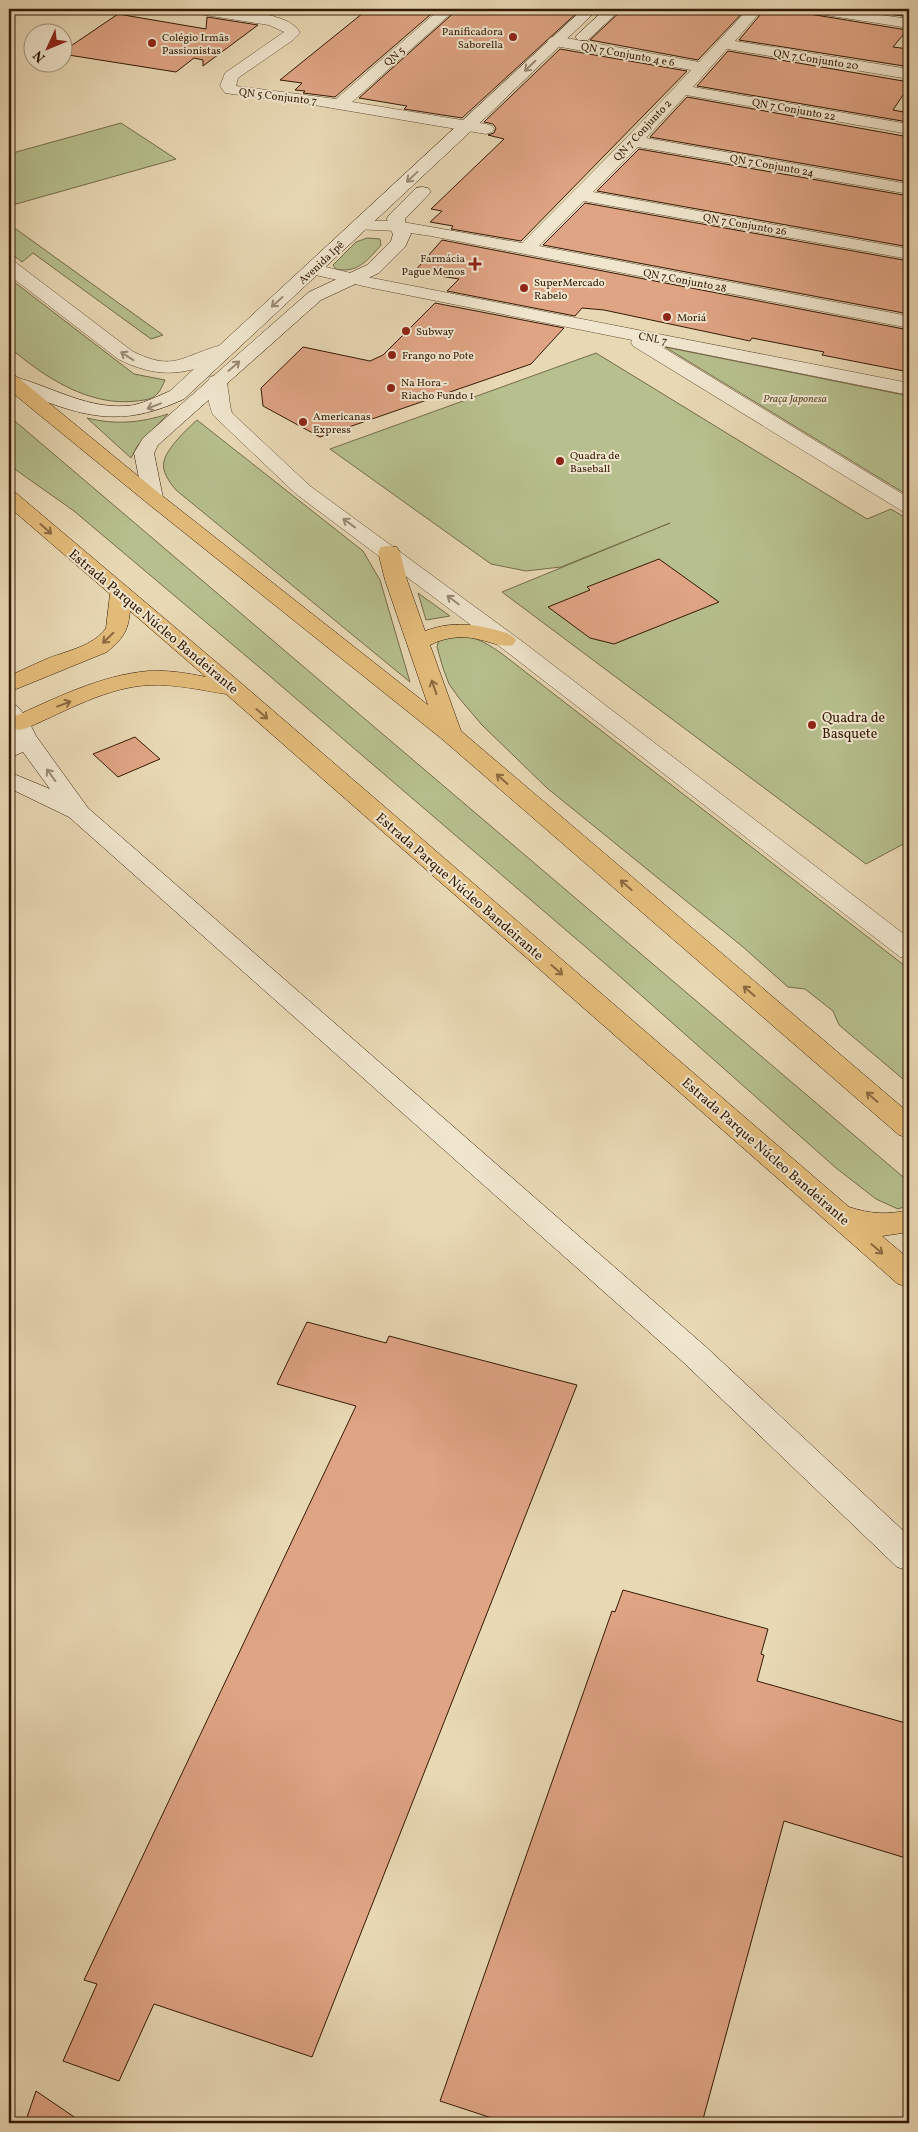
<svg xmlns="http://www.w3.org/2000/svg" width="918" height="2132" viewBox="0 0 918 2132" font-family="Vollkorn,serif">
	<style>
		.green { fill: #b6bf8d; stroke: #756c49 }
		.building { fill: #dfa484; stroke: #341905 }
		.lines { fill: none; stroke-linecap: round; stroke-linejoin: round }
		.street-casing { stroke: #614931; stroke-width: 1 }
		.secondary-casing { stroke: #341905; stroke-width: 1 }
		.highway-casing { stroke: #341905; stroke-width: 1 }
		.street { fill: #f0e6ce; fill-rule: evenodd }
		.secondary { fill: #f0e6ce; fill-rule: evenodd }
		.highway { fill: #e4bc7a; fill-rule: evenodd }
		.oneway { stroke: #9b8a74 }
		.oneway2 { stroke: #8c6a40 }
		.poi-dot { fill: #8f2418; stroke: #f0e6ce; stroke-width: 2 }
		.labels { text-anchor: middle; stroke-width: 4; stroke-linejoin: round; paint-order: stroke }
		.far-poi-label { font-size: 11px; fill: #341905; stroke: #f0e6ce; text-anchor: start }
		.far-street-label { font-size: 11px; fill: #341905; stroke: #f0e6ce }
		.far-park-label { font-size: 11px; font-style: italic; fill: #5b4b2e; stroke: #f0e6ce }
		.street-label { font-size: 14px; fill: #341905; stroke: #f0e6ce }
		.poi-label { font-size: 14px; fill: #341905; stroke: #f0e6ce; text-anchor: start }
	</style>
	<rect width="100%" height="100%" fill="#e8d8b4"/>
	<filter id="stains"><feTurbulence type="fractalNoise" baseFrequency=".004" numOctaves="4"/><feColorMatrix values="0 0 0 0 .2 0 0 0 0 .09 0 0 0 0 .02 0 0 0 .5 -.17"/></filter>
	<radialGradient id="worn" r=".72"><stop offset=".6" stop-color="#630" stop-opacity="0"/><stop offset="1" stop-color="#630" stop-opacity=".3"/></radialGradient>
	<!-- green -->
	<g class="green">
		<path d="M121,123L176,159L9,206V154Z"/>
		<path d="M9,224L163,335L151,339L33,253L22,262L9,252Z"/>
		<path d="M367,238L380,239L381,245C368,260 357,274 336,269L333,265L356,242Z"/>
		<path d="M9,278L134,374L165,380C163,384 161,390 158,393C152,400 144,400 137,401C89,407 44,377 9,347Z"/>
		<path d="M665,347L909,396V496Z"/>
		<path d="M596,353L867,519L891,509L909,520V841L866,864L502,592L670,523L561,567L526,571L491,564L330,449Z"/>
		<path d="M168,414L138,445L131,458L87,418C116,425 140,423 168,414Z"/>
		<path d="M9,416L909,1182V1205L898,1209L876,1199L836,1168L616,973L265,672L74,511L9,465Z"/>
		<path d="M197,420L363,551L380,580L410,682L176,490C170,483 161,471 164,461C167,448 187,429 197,420Z"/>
		<path d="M418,593L450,616L426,620Z"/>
		<path d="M446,635C472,636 479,638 501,653L909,969V1084L839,1025L833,1011L805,989L788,987L743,947L547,788L482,725L459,698L449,684L443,668L437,647L439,639Z"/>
	</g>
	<!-- building -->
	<g class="building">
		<path d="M368,9H437L335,97L303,93L305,91L295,90L302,83L280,80Z"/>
		<path d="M458,9H581L462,118L404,109L407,106L359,98Z"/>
		<path d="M623,9H746L698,60L590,40Z"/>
		<path d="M765,9H779L907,30L893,47L909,49V60L904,66L739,40Z"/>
		<path d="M851,9H909L903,16Z"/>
		<path d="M118,14L206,29L207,17L258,25L203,66V60L194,58L176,72L62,54V52Z"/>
		<path d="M560,49L687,71L521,241L451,229L453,226L430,222L442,211L431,209L504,139L488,135L494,133L496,128L493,124L484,122Z"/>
		<path d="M728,51L909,82V86L893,110L909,113L908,122L697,86Z"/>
		<path d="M687,97L909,137V182L650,137Z"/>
		<path d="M639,149L909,196V247L597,191Z"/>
		<path d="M585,203L909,261V314L543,245Z"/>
		<path d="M442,240L909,330V372L822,355L824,352L752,338L750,341L604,310L582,308L575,316L447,291L459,279L414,272Z"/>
		<path d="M435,303L564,328L531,364L320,437L263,406L261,388L303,347L370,361L383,355Z"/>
		<path d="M659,559L719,602L614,644L590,638L548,607L590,590L587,587Z"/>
		<path d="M135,737L160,759L118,777L93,754Z"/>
		<path d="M307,1322L386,1343L389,1336L577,1385L312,2057L154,2004L119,2081L63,2061L97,1984L84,1980L356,1406L277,1384Z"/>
		<path d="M623,1590L768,1629L761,1654L764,1655L757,1681L909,1724V1859L784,1821L702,2123H507L440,2101L612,1611L615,1612Z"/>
		<path d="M36,2091L83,2123H25Z"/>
	</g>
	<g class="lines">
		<defs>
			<g id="street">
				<path d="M185,9C208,9 290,8 300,33L293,40L238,78L236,86L336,99L440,9H456L352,102L486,124L492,126L494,129L492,132L486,134L314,105L225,93L220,86L225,73L284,32L269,25L192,13L187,12Z"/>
				<path d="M748,9H763L735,41L909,69V79L727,49L693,87L909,124V134L686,95L646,138L909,184V194L638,147L593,192L909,249V259L584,201L539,246L909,316V328L431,236L397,231L354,229L351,225L354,221H397L522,243C579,186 637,128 691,70L555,46L550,44L547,41L550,38L555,36L699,62Z"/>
				<path d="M805,9H840L909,19V28L812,13L807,12Z"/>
				<path d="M9,261L15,262L132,351C175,373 182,355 222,345L229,347L232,351C227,357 219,360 212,363C177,377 152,376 118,359L9,275Z"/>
				<path d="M313,264L372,278L909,383V395L659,345L909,498V513L902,511L633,346L631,342L632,340L372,288L307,273L304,269L307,265Z"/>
				<path d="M217,375L224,377C230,386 228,402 232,413L310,486L523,642L909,938V959L900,957L507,652L296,494L213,415C209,405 204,386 210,377Z"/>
			</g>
			<g id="secondary">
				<path d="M583,9H598L484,119L184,399C113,432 77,413 9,388V377L11,376C52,386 90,412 134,405C147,402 158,396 170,391Z"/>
				<path d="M605,9H621L588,40H578L575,37L578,34Z"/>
				<path d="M422,187L428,188L431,192L405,219L406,226L411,234L405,247L379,273L321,300L158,445L154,453L163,498L160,502L153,504L146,502L143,498L134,453L143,438L309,292L367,265L391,241L393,234L388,226L387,218L390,214L416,188Z"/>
				<path d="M9,704L17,706L27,718L36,736L88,808L705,1346L909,1536V1571L897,1567L683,1362L69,817L9,788V772L50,789L23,752L9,758V740L12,737L9,727Z"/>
			</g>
			<g id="highway">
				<path d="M9,374L16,376L160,494L428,705L385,580L378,552L381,547L389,546L397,547L400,552L407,580L425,631C449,622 471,623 496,630C503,632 511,633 516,640L513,645C502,647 496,644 485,641C467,635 447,636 430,645L461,731L909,1113V1138L899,1135L442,739L146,502L9,390Z"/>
				<path d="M9,491L16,493L241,683L849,1207C870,1214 888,1215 909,1210V1232L882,1236L909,1259V1287L898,1284L226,694C201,690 175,684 150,685C107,687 66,711 27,728L19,730L11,728L9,721L11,718C54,699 100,675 149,671C168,670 187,673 206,677L130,611C128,632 123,638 107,652L9,692V676C21,671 32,665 44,660C65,651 93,647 106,628L110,594L9,507Z"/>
			</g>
		</defs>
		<!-- street casing -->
		<use href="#street" class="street-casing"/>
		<!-- secondary casing -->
		<use href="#secondary" class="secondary-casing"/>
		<!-- highway casing -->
		<use href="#highway" class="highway-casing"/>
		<!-- street -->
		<use href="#street" class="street"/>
		<!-- secondary -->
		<use href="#secondary" class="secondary"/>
		<!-- highway -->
		<use href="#highway" class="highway"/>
	</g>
	<!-- one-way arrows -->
	<defs><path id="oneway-shaft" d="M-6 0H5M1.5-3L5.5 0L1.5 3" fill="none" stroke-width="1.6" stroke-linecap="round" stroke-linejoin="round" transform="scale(1.25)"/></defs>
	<g class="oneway">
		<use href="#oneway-shaft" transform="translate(530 66) rotate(136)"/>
		<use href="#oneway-shaft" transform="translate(412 177) rotate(137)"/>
		<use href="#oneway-shaft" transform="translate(277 302) rotate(138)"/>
		<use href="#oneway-shaft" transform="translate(127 356) rotate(-147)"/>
		<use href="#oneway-shaft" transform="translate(234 366) rotate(-41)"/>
		<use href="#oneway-shaft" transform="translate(154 406) rotate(159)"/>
		<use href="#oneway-shaft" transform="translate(349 523) rotate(-144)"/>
		<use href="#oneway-shaft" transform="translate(453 600) rotate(-143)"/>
		<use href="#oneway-shaft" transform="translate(51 775) rotate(-126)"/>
	</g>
	<g class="oneway2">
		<use href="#oneway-shaft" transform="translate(46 529) rotate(41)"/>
		<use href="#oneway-shaft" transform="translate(108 638) rotate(136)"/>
		<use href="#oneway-shaft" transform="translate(434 687) rotate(-109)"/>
		<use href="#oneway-shaft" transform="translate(64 704) rotate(-21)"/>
		<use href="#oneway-shaft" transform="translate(262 714) rotate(41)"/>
		<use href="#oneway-shaft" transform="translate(502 779) rotate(-139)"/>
		<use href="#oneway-shaft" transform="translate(626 885) rotate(-139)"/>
		<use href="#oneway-shaft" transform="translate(557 970) rotate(41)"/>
		<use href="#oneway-shaft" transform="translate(749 991) rotate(-139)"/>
		<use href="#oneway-shaft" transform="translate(872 1097) rotate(-139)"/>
		<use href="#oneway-shaft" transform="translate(877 1249) rotate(41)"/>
	</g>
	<!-- markers -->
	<g class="poi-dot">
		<circle cx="513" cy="37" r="5"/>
		<circle cx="152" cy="43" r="5"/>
		<path d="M472.5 256.5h5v5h5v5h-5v5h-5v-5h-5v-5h5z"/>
		<circle cx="524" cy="288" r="5"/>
		<circle cx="667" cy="317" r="5"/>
		<circle cx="406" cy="331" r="5"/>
		<circle cx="392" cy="355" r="5"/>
		<circle cx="391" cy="388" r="5"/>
		<circle cx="303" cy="422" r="5"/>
		<circle cx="560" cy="461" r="5"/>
		<circle cx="812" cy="725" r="5"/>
	</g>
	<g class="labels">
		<!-- far-poi labels -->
		<g class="far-poi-label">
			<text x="503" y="35" text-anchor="end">Panificadora<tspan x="503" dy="13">Saborella</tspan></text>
			<text x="162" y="41">Colégio Irmãs<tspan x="162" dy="13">Passionistas</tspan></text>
			<text x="465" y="262" text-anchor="end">Farmácia<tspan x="465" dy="13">Pague Menos</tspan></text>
			<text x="534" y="286">SuperMercado<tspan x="534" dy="13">Rabelo</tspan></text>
			<text x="677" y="321">Moriá</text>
			<text x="416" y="335">Subway</text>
			<text x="402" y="359">Frango no Pote</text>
			<text x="401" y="386">Na Hora -<tspan x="401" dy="13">Riacho Fundo 1</tspan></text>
			<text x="313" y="420">Americanas<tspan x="313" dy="13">Express</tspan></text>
			<text x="570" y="459">Quadra de<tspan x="570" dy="13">Baseball</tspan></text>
		</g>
		<!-- far-street labels -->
		<g class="far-street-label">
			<text transform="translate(628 54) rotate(10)" y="4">QN 7 Conjunto 4 e 6</text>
			<text transform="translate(394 56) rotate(-41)" y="4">QN 5</text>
			<text transform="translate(816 59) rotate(9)" y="4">QN 7 Conjunto 20</text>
			<text transform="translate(278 96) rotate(7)" y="4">QN 5 Conjunto 7</text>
			<text transform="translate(794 109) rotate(10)" y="4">QN 7 Conjunto 22</text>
			<text transform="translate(642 130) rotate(-47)" y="4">QN 7 Conjunto 2</text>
			<text transform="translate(772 165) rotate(10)" y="4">QN 7 Conjunto 24</text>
			<text transform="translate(745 224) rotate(10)" y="4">QN 7 Conjunto 26</text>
			<text transform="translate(321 262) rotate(-43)" y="4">Avenida Ipê</text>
			<text transform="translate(685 280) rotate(11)" y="4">QN 7 Conjunto 28</text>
			<text transform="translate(653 338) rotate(11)" y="4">CNL 7</text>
		</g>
		<!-- far-park labels -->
		<g class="far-park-label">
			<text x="795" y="402">Praça Japonesa</text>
		</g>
		<!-- street labels -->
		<g class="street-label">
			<text transform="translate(154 621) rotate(40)" y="5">Estrada Parque Núcleo Bandeirante</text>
			<text transform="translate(460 886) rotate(41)" y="5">Estrada Parque Núcleo Bandeirante</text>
			<text transform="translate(766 1151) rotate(41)" y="5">Estrada Parque Núcleo Bandeirante</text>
		</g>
		<!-- poi labels -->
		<g class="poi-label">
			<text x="822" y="722">Quadra de<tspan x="822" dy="16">Basquete</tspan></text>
		</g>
	</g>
	<!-- margin -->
	<rect width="918" height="2132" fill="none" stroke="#e8d8b4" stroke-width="30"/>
	<rect x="10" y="10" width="898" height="2112" fill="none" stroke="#341905" stroke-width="2.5"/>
	<rect x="15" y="15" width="888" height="2102" fill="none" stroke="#341905"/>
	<!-- north arrow -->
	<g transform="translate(48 48) rotate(226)"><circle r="24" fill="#f0e6ce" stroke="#a5947e"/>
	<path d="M0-4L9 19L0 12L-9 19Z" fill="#8f2418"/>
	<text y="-8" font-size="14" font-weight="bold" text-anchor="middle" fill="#341905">N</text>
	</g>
	<rect width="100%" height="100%" filter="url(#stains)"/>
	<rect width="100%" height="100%" fill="url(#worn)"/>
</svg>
